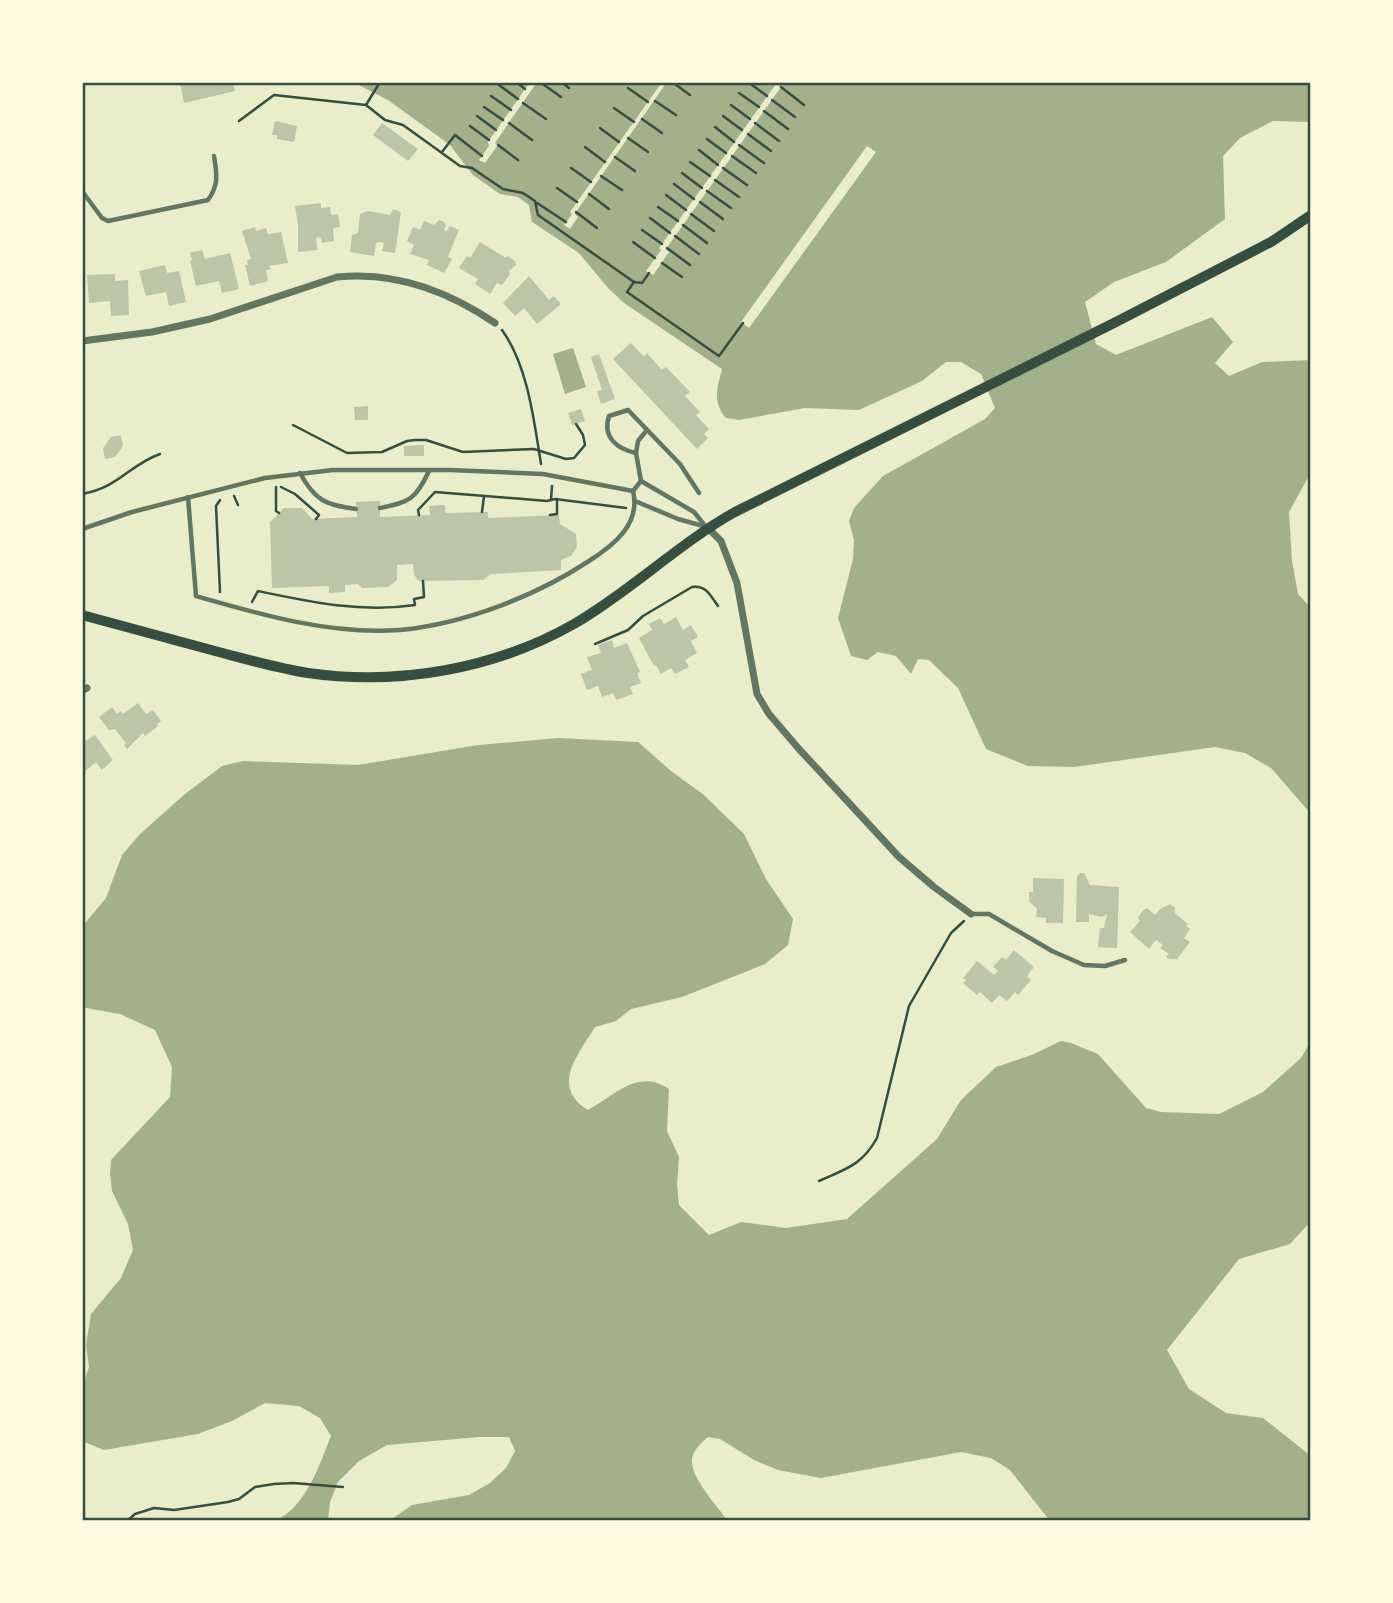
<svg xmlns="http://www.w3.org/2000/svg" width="1393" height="1603" viewBox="0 0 1393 1603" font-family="Signika,sans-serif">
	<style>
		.water { fill: #a3b18a }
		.pier { fill: #e9edc9 }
		.building { fill: #bcc5a7 }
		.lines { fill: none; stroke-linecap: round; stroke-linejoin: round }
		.path { stroke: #344e41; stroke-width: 2.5 }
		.service { stroke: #617663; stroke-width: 4.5 }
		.minor { stroke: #617663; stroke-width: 7 }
		.secondary { stroke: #344e41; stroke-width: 10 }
		.neatline { fill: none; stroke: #344e41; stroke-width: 2.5 }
	</style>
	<rect width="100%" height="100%" fill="#e9edc9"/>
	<!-- water -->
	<g class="water">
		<path d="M353,82H1311V122L1273,121L1240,138L1223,156L1225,219L1166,262L1114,282L1085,302L1096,344L1116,355L1212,317L1233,342L1215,363L1229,376L1262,362L1311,360V472L1289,512L1292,561L1298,594L1311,608V814L1271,768L1245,753L1215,747L1074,767L1028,766L986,749L958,688L929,660L918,659L911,674L896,656L878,652L867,660L851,656L838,618L853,559L854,540L849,521L854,508L883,476L985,419L995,408L981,374L961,362H946L922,381L859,410L805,408L739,420L726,418C712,402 717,389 722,369L624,303L608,288L579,253L532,222L529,205L518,197L500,194L473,175L450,145L388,100Z"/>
		<path d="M573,348L586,387L565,394L553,354Z"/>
		<path d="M558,738L638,742L671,771L704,795L744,834L766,879L793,919L788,945L765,964L682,997L631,1009L616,1021L595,1027C578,1055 550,1087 588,1110C616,1094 639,1068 669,1089L667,1131L679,1157L677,1184L679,1205L709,1235L741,1222L786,1228L847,1219L937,1139L961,1100L996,1067L1034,1054L1061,1041L1071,1043L1098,1054L1146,1108L1161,1112L1219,1114L1263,1092L1301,1058L1311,1041V1221L1290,1244L1239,1259L1167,1350L1189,1389L1226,1413L1263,1418L1311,1456V1521H1050L1010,1470L991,1458L961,1452L821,1478L778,1470L754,1460L720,1439L708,1437C701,1443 693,1450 692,1459C690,1477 718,1507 728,1521H389L412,1505L469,1495L490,1483L506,1468L515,1451L509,1437H479L387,1445L359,1461L338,1482L330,1502L328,1521H275C306,1507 319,1466 331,1436L320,1418L299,1406L265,1403L232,1421L198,1434L104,1450L82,1441V1387L89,1367L86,1345L91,1314L121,1278L133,1250L128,1224L112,1191L110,1174L111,1160L170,1097L172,1067L155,1030L120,1014L86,1008L82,1003V930L86,922L106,898L122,855L140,834L185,794L222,766L243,761L358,765L478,745Z"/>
	</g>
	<!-- pier -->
	<g class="pier">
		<path d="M530,82H537L495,143L498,145L485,163L479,160L489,146L488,142Z"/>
		<path d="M662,82H667L576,212L575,214L578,217L570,229L564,225L572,214L570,212Z"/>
		<path d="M776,84L781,87L666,249L669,252L653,275L646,271L661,250L659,248Z"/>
		<path d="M867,146L876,152L749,328L741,322Z"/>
	</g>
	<!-- building -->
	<g class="building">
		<path d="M185,82H233L235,91L184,103L180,83Z"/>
		<path d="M275,121L297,126L294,142L277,139V135H272Z"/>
		<path d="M382,123L418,149L408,161L373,135Z"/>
		<path d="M321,203V208L330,207L331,215L338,214L340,227L333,228L334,241L322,243L321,237L316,238L317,250L298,252V225L295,206Z"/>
		<path d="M393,209L401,212L395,253L382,251L384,243L380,242L376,243L374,256L350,252L352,235L358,233L360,214L368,211L390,215Z"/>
		<path d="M439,220L444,222L446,226L444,230L447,231L450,226L459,230L448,257L452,259L444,273L427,265L429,260L410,254L414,245L407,241L413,227L420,230L424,221L434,225Z"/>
		<path d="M255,227L256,231L266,228L268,234L281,232L288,263L269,266L271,269L266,270L268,281L250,286L245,265H248L247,260L251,259L242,231Z"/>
		<path d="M480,242L506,258L507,256L515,261L516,265L509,271L510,274L503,284L501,285L497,283L490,294L475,284L478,279L459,268L467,256L470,258Z"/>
		<path d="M202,250L205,259L230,253L239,289L222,293L219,281L196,286L190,261L192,260L190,253Z"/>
		<path d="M165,265L167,273L179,271L186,302L169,306L166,292L146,296L139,271Z"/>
		<path d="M115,274V281L128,280L129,315L111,316L110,301L89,303L87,275Z"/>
		<path d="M529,276L549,300L554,296L561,304L537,324L524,308L515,316L503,303Z"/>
		<path d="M631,343L644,357L647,353L662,370L666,367L690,392L685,396L700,412L696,415L709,429L704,434L708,438L697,449L613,359Z"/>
		<path d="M599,354L615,399L601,404L597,391L602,390L591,357Z"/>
		<path d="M368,406V420H355L354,407Z"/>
		<path d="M581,409L585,421L572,425L568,413Z"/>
		<path d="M121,435L123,446L115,457L105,459L103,448L111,437Z"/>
		<path d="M424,445V456H404V446Z"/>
		<path d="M380,501V517L430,515L429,506L445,505V513L488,512V518L559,515L560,524L576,534L577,547L571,556L561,560V570L491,574L483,580L419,581L414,575L413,564L397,565V580L388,587L362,588L358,584L345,585V592L329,593V586L272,588L270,522L284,508H302L312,519L357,517L356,502Z"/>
		<path d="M676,617L683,630L691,625L698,637L691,641L697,653L685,660L689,667L675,674L671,668L661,674L656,665L654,666L639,638L652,630L649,624L660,618L664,624Z"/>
		<path d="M612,640L614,648L627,643L640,672L637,673L641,683L630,687L633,694L616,700L613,693L602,697L598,686L587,690L581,674L592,670L587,657L601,653L598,645Z"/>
		<path d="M138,703L146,714L153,710L161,721L157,724L158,726L145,736L143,733L127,749L124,745L126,743L115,729L109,730L99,717L112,707L117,714L121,711L123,714Z"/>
		<path d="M95,735L113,760L102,770L96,762L82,774V743Z"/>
		<path d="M1080,873H1084L1090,885L1119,887L1117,948L1098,947L1100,928H1104L1107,914L1102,917L1089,914V922H1076L1077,876Z"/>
		<path d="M1033,878L1064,879L1063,923H1046V918L1036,917L1037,909L1029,901V892H1033Z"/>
		<path d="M1170,904L1175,908V913L1188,924L1186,926L1190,929L1184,938L1190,942L1177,959H1169L1166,957L1169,954L1160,948L1163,945L1156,940L1149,949L1130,932L1140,921L1138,918L1143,910L1147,908L1155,915L1160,909Z"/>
		<path d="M1014,950L1034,967L1027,976L1031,980L1018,995L1015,992L1007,1001L999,995L992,1003L980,992L977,995L963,983L966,980L963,978L977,961L994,975L998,971L993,967L1002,957L1006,960Z"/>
	</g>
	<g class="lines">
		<!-- path -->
		<g class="path">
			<path d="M380,82L366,105L385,120L403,125L460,166L472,168L503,189L523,193L535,201L538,215L634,282L627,292L719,356L743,323"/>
			<path d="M516,82L525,89"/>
			<path d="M540,82L561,97"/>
			<path d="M561,82L569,88"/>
			<path d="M672,82L690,95"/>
			<path d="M748,82L767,96"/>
			<path d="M774,82L776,84"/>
			<path d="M499,85L518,99"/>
			<path d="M781,87L804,105"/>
			<path d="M628,88L648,102"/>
			<path d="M739,93L759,107"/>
			<path d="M491,96L511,110"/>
			<path d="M772,100L795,117"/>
			<path d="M655,101L676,115"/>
			<path d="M523,103L546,119"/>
			<path d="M731,105L750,119"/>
			<path d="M484,107L503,120"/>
			<path d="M614,108L634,122"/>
			<path d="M764,111L788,129"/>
			<path d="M477,116L496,130"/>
			<path d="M723,116L742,130"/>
			<path d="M642,119L662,133"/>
			<path d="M239,121L274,95L366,105"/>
			<path d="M509,123L532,140"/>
			<path d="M755,123L779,141"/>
			<path d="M470,126L489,140"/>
			<path d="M715,127L734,142"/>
			<path d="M600,128L619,142"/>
			<path d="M748,134L771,151"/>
			<path d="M628,138L648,152"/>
			<path d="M707,139L726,153"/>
			<path d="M498,145L518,160"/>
			<path d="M739,145L764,163"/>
			<path d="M585,147L605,162"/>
			<path d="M699,150L718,165"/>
			<path d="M442,152L455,135L482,156"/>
			<path d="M732,156L756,173"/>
			<path d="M615,157L635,171"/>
			<path d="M690,162L710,176"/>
			<path d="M571,168L591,182"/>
			<path d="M723,168L747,185"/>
			<path d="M682,173L702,188"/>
			<path d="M601,176L622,190"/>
			<path d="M715,180L739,197"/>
			<path d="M674,184L694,199"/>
			<path d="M557,188L577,202"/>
			<path d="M707,191L731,208"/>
			<path d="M589,194L609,209"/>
			<path d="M666,195L686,210"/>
			<path d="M700,202L723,219"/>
			<path d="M537,203L566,222"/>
			<path d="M658,207L678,221"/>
			<path d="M576,212L597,228"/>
			<path d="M691,214L714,231"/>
			<path d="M650,218L670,233"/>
			<path d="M683,225L707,243"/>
			<path d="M642,230L662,244"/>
			<path d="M675,236L699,254"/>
			<path d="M633,242L655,258"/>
			<path d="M667,248L690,265"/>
			<path d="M662,263L682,277"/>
			<path d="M634,282L642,283L649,273"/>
			<path d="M502,330C528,366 534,421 541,464"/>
			<path d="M293,425L347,453L382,452L407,441L415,440H426L463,452L534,449L566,459L574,458L585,445L583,435L576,424"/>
			<path d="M276,487V511L279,513"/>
			<path d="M281,487L295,494L319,515L316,519"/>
			<path d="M82,494C118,488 129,465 160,454"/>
			<path d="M234,496L238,505"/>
			<path d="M551,500L552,486"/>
			<path d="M482,512L484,496"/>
			<path d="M419,515L418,510L435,492L547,501L555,499L626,508"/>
			<path d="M550,515L557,514V499"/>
			<path d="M220,592L216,506L220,500"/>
			<path d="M252,602L258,591C310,602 361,613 415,605L414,599L424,597L423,581"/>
			<path d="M595,644L628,630L643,616L692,587C706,585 710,595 718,606"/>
			<path d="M819,1181C846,1169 862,1165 877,1138L909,1006L951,933L964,921"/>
			<path d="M127,1521L135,1514L154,1508L174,1510L228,1502L239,1499L255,1487L274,1484L293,1483L343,1487"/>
		</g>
		<!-- service -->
		<g class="service">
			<path d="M82,191L102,218L108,221L208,200C219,185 217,174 214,156"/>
			<path d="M636,453L638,441L647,430"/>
			<path d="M300,473C315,501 326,505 356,509"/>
			<path d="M641,481L636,453C617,449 602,437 609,416L628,410L680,464L699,493"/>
			<path d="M641,481L694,512L706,527"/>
			<path d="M188,497L196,596C262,615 331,635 400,630C464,624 536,596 589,561C614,545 641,524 633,491"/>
			<path d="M635,501L678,519L707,527"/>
			<path d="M380,508C410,502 416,499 429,471"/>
			<path d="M82,529L132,512L265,478L333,470H450L543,474L633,491L641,481"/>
			<path d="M971,914H989L1052,951L1084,965L1105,966L1125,960"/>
		</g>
		<!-- minor -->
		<g class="minor">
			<path d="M82,341L152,332L210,319L337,277C394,271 448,291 495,323"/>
			<path d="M708,528L721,541L737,583L757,694L769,714L799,749L899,857L934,887L971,914"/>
			<path d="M82,691L87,688"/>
		</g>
		<!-- secondary -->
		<path class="secondary" d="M82,615C127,627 171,639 215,651C246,659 276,668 308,673C398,686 495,669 574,624C631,591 678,544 735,512L1114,323L1271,242L1311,215"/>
	</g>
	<!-- border -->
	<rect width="1393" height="1603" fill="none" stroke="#fefae0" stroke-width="168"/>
	<rect x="84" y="84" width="1225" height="1435" class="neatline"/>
</svg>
